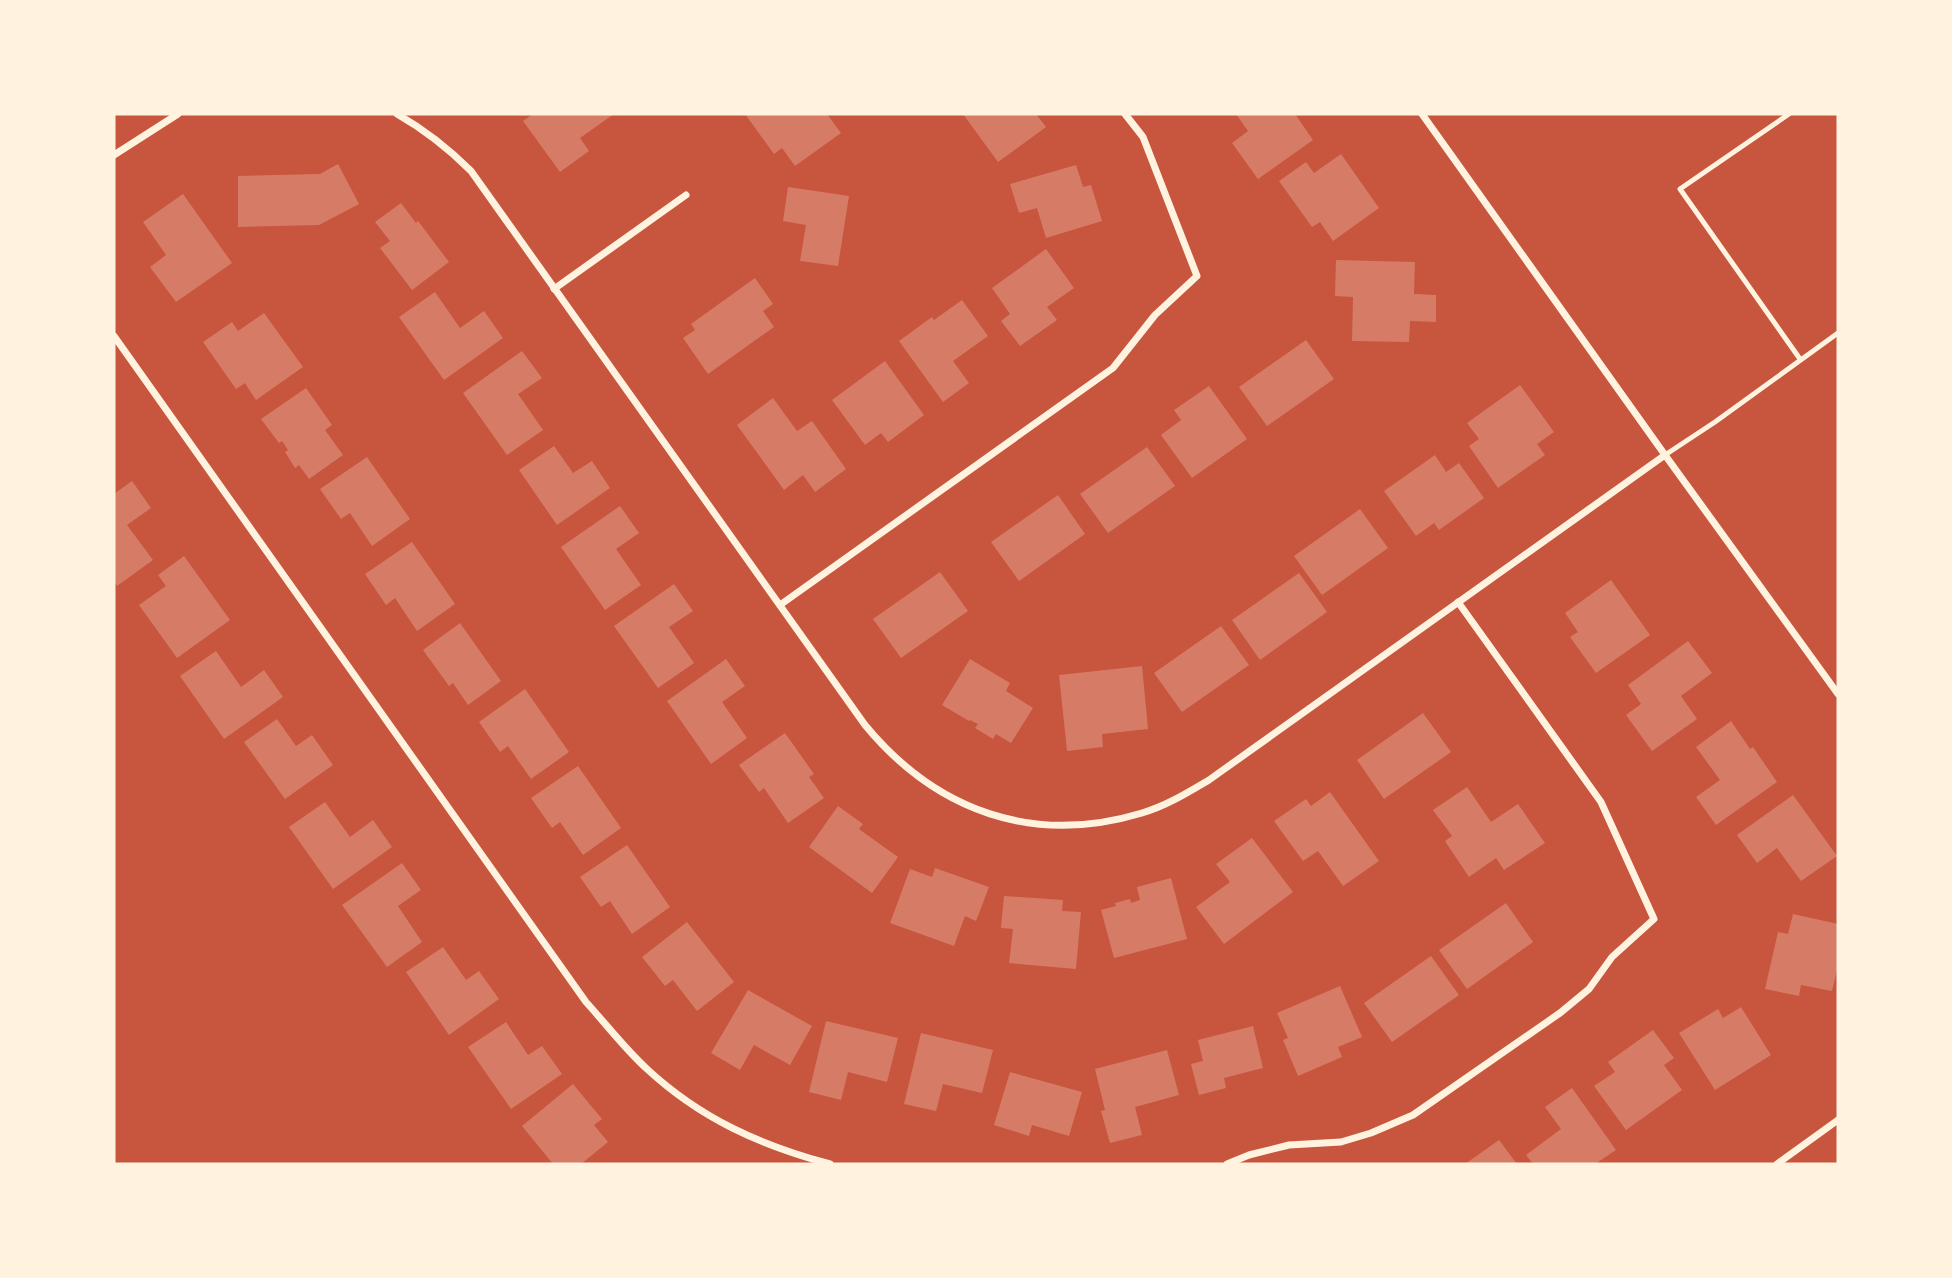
<svg xmlns="http://www.w3.org/2000/svg" width="1952" height="1278" viewBox="0 0 1952 1278" font-family="Karla,sans-serif">
	<style>
		.building { fill: #d67c66 }
		.lines { fill: none; stroke-linecap: round; stroke-linejoin: round }
		.service { stroke: #fff3e0; stroke-width: 5 }
		.minor { stroke: #fff3e0; stroke-width: 7 }
	</style>
	<rect width="100%" height="100%" fill="#c8553d"/>
	<!-- building -->
	<g class="building">
		<path d="M533,114H614L580,138L589,151L560,172L523,121Z"/>
		<path d="M745,114H827L841,133L795,166L782,148L774,154Z"/>
		<path d="M963,114H1036L1046,127L998,162Z"/>
		<path d="M1236,114H1295L1313,140L1258,179L1232,143L1248,131Z"/>
		<path d="M1341,154L1379,208L1333,241L1320,222L1312,227L1279,181L1306,162L1314,173Z"/>
		<path d="M338,164L359,204L319,225L238,227V176L320,174Z"/>
		<path d="M1076,165L1083,187L1091,185L1102,221L1046,238L1037,208L1019,213L1010,184Z"/>
		<path d="M788,187L849,196L838,266L800,261L806,225L783,221Z"/>
		<path d="M183,194L232,263L176,302L150,267L166,255L143,222Z"/>
		<path d="M401,203L416,223L418,221L449,262L412,290L380,248L390,241L375,222Z"/>
		<path d="M1046,249L1074,288L1047,307L1057,320L1020,346L1001,321L1010,314L992,288Z"/>
		<path d="M1336,260L1415,262L1414,294L1436,295V322L1410,321L1409,342L1352,341L1353,297L1335,296Z"/>
		<path d="M755,278L773,304L763,311L774,327L708,374L683,338L695,330L691,324Z"/>
		<path d="M435,292L460,328L484,311L503,338L444,380L399,317Z"/>
		<path d="M962,300L988,336L953,361L969,383L943,402L899,341L932,317L934,320Z"/>
		<path d="M264,313L303,367L256,400L245,383L236,389L203,342L232,322L238,331Z"/>
		<path d="M1306,340L1334,379L1267,426L1239,387Z"/>
		<path d="M522,351L542,378L518,394L543,430L507,455L463,393Z"/>
		<path d="M885,361L924,415L888,442L881,433L865,445L832,400Z"/>
		<path d="M1520,385L1554,432L1537,444L1545,455L1498,488L1469,446L1479,439L1467,423Z"/>
		<path d="M1209,386L1247,439L1192,478L1161,435L1181,420L1174,410Z"/>
		<path d="M306,388L332,425L325,430L343,455L309,479L299,465L295,468L285,452L288,450L282,441L279,443L261,419Z"/>
		<path d="M773,398L797,431L812,421L846,469L815,492L803,475L784,490L737,425Z"/>
		<path d="M554,446L573,473L592,461L610,488L557,525L519,470Z"/>
		<path d="M1147,447L1175,486L1108,533L1080,494Z"/>
		<path d="M1435,455L1446,472L1459,463L1484,498L1439,530L1434,523L1416,536L1384,491Z"/>
		<path d="M367,457L410,519L372,546L350,513L341,519L320,489Z"/>
		<path d="M132,481L151,508L127,525L153,560L117,586L114,581V494Z"/>
		<path d="M1058,495L1085,534L1019,581L991,542Z"/>
		<path d="M620,506L639,533L616,549L641,585L605,610L561,547Z"/>
		<path d="M1360,509L1388,548L1322,595L1294,556Z"/>
		<path d="M412,542L455,604L417,631L395,598L386,605L365,574Z"/>
		<path d="M184,556L230,620L177,658L139,605L166,586L158,575Z"/>
		<path d="M940,572L968,611L901,658L873,619Z"/>
		<path d="M1299,573L1327,612L1260,660L1232,620Z"/>
		<path d="M1611,580L1650,635L1596,673L1570,637L1578,632L1565,613Z"/>
		<path d="M674,584L693,611L669,627L694,663L658,688L614,626Z"/>
		<path d="M460,623L501,681L468,705L453,683L449,686L423,650Z"/>
		<path d="M1221,626L1249,665L1182,712L1154,673Z"/>
		<path d="M1688,641L1712,673L1681,696L1697,719L1652,751L1626,715L1641,704L1628,685Z"/>
		<path d="M216,651L241,687L264,670L283,697L224,739L180,676Z"/>
		<path d="M726,659L745,686L722,702L747,738L711,764L667,701Z"/>
		<path d="M970,659L1010,683L1006,691L1033,708L1011,743L996,734L993,739L975,728L978,724L970,720L969,721L942,705Z"/>
		<path d="M1142,666L1148,729L1102,734L1103,747L1067,751L1059,675Z"/>
		<path d="M525,689L569,752L531,779L508,746L500,752L479,722Z"/>
		<path d="M1423,713L1451,752L1384,799L1357,760Z"/>
		<path d="M277,719L296,746L312,735L333,765L285,799L244,742Z"/>
		<path d="M1731,721L1750,749L1753,747L1777,782L1716,825L1696,797L1720,780L1696,747Z"/>
		<path d="M785,733L814,774L809,777L824,798L788,823L764,788L759,792L739,765Z"/>
		<path d="M578,766L621,828L583,855L560,822L552,828L531,798Z"/>
		<path d="M1467,787L1491,822L1518,804L1545,843L1504,870L1496,858L1469,877L1445,841L1452,836L1433,810Z"/>
		<path d="M1330,792L1379,861L1343,886L1318,851L1303,861L1274,821L1306,799L1311,806Z"/>
		<path d="M1793,795L1837,856L1801,881L1777,848L1757,863L1737,835Z"/>
		<path d="M325,802L350,837L373,820L392,847L333,889L289,827Z"/>
		<path d="M838,806L863,824L859,829L898,857L872,893L809,847Z"/>
		<path d="M1252,838L1293,892L1224,944L1196,907L1230,882L1216,864Z"/>
		<path d="M627,845L670,907L632,934L610,901L601,907L580,877Z"/>
		<path d="M402,863L421,890L398,906L422,942L387,967L342,905Z"/>
		<path d="M935,868L989,887L976,921L965,916L954,946L890,923L910,869L932,877Z"/>
		<path d="M1171,878L1187,939L1114,958L1101,910L1116,906L1115,903L1130,899L1131,903L1140,900L1137,887Z"/>
		<path d="M1004,896L1063,900L1062,911L1081,912L1076,969L1009,963L1013,929L1001,928Z"/>
		<path d="M1506,903L1533,942L1467,989L1439,950Z"/>
		<path d="M1793,914L1838,924V966L1832,991L1801,985L1799,996L1765,989L1778,932L1788,934Z"/>
		<path d="M687,922L734,982L697,1011L673,980L665,986L642,957Z"/>
		<path d="M443,947L466,980L479,971L499,999L449,1035L406,972Z"/>
		<path d="M1431,956L1459,995L1392,1042L1364,1003Z"/>
		<path d="M1340,986L1362,1037L1338,1047L1342,1057L1298,1076L1283,1040L1288,1038L1277,1013Z"/>
		<path d="M748,990L812,1026L790,1065L754,1045L740,1070L711,1053Z"/>
		<path d="M1741,1007L1771,1055L1715,1090L1679,1033L1718,1009L1723,1018Z"/>
		<path d="M826,1021L898,1038L887,1082L848,1072L841,1100L809,1092Z"/>
		<path d="M506,1022L528,1055L542,1046L562,1074L511,1109L468,1047Z"/>
		<path d="M1253,1026L1263,1068L1224,1078L1226,1088L1199,1095L1191,1064L1203,1061L1198,1040Z"/>
		<path d="M1653,1030L1674,1058L1664,1065L1682,1090L1626,1130L1594,1086L1615,1072L1608,1062Z"/>
		<path d="M921,1033L993,1050L982,1093L943,1084L936,1111L904,1104Z"/>
		<path d="M1167,1050L1179,1095L1135,1107L1142,1135L1110,1143L1101,1111L1105,1110L1095,1069Z"/>
		<path d="M1010,1072L1082,1092L1069,1136L1032,1125L1029,1136L994,1125Z"/>
		<path d="M573,1084L602,1119L594,1125L608,1142L581,1164H553L522,1126Z"/>
		<path d="M1572,1088L1616,1150L1595,1164H1533L1526,1155L1561,1129L1545,1107Z"/>
		<path d="M1499,1140L1517,1164H1465Z"/>
	</g>
	<g class="lines">
		<!-- service -->
		<g class="service">
			<path d="M1789,114L1680,189L1800,359"/>
			<path d="M1665,455L1715,422L1838,333"/>
		</g>
		<!-- minor -->
		<g class="minor">
			<path d="M397,114C425,130 448,148 471,171L865,725C936,811 1033,846 1142,813C1166,806 1187,793 1209,780L1665,455"/>
			<path d="M1422,114L1665,455L1838,694"/>
			<path d="M114,155L178,114"/>
			<path d="M554,289L686,195"/>
			<path d="M114,336L586,1002C606,1024 625,1049 647,1069C701,1119 760,1145 830,1164"/>
			<path d="M780,605L1113,368L1155,315L1197,276L1143,137L1125,114"/>
			<path d="M1227,1164L1249,1155L1289,1145L1341,1142L1371,1133L1413,1115L1560,1013L1589,989L1612,957L1654,919L1601,802L1458,602"/>
			<path d="M1777,1164L1838,1120"/>
		</g>
	</g>
	<!-- border -->
	<rect width="1952" height="1278" fill="none" stroke="#fff3e0" stroke-width="231"/>
</svg>
